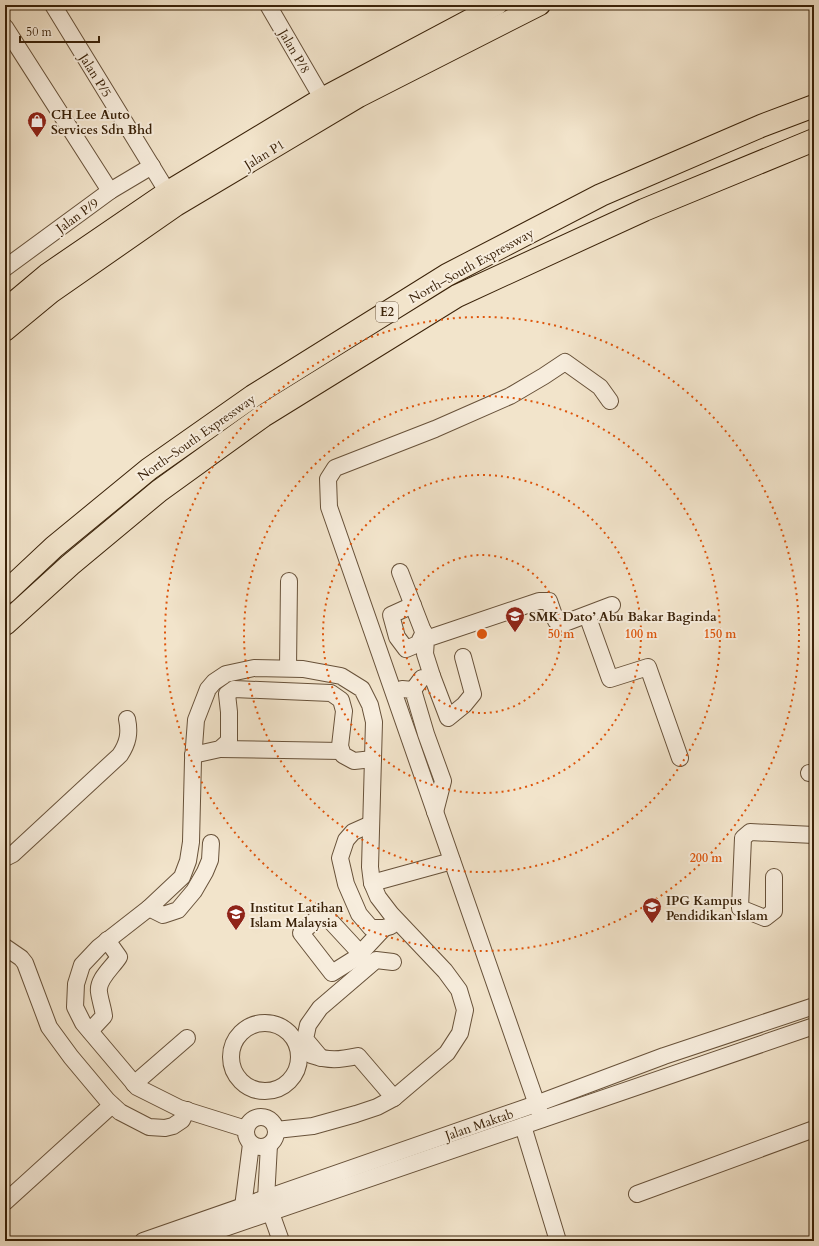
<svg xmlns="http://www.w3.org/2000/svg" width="819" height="1246" viewBox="0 0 819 1246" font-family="Cardo,serif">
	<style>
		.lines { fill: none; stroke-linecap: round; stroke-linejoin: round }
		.minor-casing { stroke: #68523a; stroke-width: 18 }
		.major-casing { stroke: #3a2209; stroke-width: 22 }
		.highway-casing { stroke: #3a2209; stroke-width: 24 }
		.minor { stroke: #f7eddd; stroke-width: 16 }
		.major { stroke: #f2e4cb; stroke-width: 20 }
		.highway { stroke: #f2e4cb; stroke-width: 22 }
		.ring { fill: none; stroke: #df560c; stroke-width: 2; stroke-dasharray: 2 4 }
		.labels { text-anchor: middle; stroke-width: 4; stroke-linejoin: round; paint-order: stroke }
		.shield { fill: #f7eddd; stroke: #735f49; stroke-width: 1 }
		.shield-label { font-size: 12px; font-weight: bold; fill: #3a2209 }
		.street-label { font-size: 13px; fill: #3a2209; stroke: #f7eddd }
		.poi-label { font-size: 13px; font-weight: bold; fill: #3a2209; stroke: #f7eddd; text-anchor: start }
		.centre { fill: #df560c; stroke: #f7eddd; stroke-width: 2 }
		.ring-label { font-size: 12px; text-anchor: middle; font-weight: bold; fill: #df560c; stroke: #f7eddd; stroke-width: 4; stroke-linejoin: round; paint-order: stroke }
	</style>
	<rect width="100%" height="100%" fill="#f2e4cb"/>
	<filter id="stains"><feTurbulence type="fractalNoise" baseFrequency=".005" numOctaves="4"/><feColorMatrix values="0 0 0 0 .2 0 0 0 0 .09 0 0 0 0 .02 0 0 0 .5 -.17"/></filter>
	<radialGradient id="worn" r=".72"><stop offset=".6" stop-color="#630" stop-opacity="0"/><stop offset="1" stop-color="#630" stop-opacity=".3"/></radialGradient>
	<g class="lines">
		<defs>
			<g id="minor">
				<path d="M53,5L173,201"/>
				<path d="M268,5L322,98"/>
				<path d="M5,27L110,191"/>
				<path d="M5,268L110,191L152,166"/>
				<path d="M400,572L426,639"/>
				<path d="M413,605L391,615L397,637L406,649L418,644L424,632"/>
				<path d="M587,615L610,679L648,667L680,758"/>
				<path d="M288,668L289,581"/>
				<path d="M432,676L448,718L464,705L473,694L463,657"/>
				<path d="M402,689L413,690L426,734L443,781L435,812"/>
				<path d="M413,690L422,678L432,676L425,654L426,639L539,601H549L556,621L562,624L612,605"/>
				<path d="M220,749L341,751"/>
				<path d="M193,755L220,749L229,741V712L227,694L234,689L331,693L341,700L344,711L340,746L343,755L354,761L373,759"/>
				<path d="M809,773L814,774"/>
				<path d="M371,824L353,832L346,840L340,858L346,884L359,914L371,928H384L391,926"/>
				<path d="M5,858L13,854L120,755C128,743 130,733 127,719"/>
				<path d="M774,877V911L765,918L740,908L743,838L750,832L814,835"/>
				<path d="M372,883L452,861"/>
				<path d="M149,908L163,915L178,910L194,891L205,872L210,860L211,843"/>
				<path d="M5,947L21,958L25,963L49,1027L71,1057L107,1100L120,1112L149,1127L165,1128L173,1126L182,1120L187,1110"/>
				<path d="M368,966L360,953L323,913L301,933L332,973L356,958L384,928"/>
				<circle cx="265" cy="1057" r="34"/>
				<path d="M90,1031L104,1016C103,1008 100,1000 99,992C97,979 113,967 119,957L107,940"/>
				<path d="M311,1055C329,1061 339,1060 358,1056L394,1098"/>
				<path d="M321,1058L305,1039L308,1025L320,1008L376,960L393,962"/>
				<path d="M134,1084L187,1038"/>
				<circle cx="261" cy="1132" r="15"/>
				<path d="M542,1119L329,507L328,479L335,468L435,429L510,396L544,376L565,362L600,387L610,401"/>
				<path d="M523,1126L558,1241"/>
				<path d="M246,1129L179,1108L137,1087L83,1023L75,1007L76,984L82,965L99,947L149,908L182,877L188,861L191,842L193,760L196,720L208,689L214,682L226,674L254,668L303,669L341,676L362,689L370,705L374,722L370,867L372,883L378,897L391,914L445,971L459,990L465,1010L460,1033L447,1053L394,1098L377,1107L356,1114L313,1126L276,1130"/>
				<path d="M269,1145L266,1199L281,1241"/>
				<path d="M637,1194L814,1129"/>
				<path d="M5,1202L112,1105"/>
				<path d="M246,1215L243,1207L251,1144"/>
				<path d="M143,1241L536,1104L664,1056L814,1006"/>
				<path d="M187,1241L814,1026"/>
			</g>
			<g id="major">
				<path d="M5,309L48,273L168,191L322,98L497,5"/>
				<path d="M5,331L51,293L176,206L359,97L540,5"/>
			</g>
			<g id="highway">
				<path d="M5,593L54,547L149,469L253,396L447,275L601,195L761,126L814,106"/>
				<path d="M5,624L70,565L159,491L263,416L457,296L644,210L814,140"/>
			</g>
		</defs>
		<!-- minor casing -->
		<use href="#minor" class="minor-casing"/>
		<!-- major casing -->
		<use href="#major" class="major-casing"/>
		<!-- highway casing -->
		<use href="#highway" class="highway-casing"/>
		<!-- minor -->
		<use href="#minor" class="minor"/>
		<!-- major -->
		<use href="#major" class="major"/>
		<!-- highway -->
		<use href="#highway" class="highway"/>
	</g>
	<!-- distance rings -->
	<g class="ring">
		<circle cx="482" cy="634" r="79"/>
		<circle cx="482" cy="634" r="159"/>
		<circle cx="482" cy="634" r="238"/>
		<circle cx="482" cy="634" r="317"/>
	</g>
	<!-- icons -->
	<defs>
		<symbol id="shop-pin" viewBox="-11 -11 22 30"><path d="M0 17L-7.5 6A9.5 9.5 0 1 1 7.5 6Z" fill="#8f2418" stroke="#f7eddd"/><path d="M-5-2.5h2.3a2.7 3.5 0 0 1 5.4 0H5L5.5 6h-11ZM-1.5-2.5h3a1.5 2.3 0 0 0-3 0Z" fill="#fff"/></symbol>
		<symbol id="school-pin" viewBox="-11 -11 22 30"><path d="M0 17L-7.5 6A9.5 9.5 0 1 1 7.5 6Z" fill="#8f2418" stroke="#f7eddd"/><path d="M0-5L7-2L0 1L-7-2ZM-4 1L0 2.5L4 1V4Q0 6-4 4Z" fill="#fff"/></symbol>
		<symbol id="university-pin" viewBox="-11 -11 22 30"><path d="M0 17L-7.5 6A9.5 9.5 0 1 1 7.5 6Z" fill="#8f2418" stroke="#f7eddd"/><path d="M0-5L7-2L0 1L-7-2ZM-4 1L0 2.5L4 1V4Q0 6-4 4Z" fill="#fff"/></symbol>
	</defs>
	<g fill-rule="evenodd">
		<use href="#shop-pin" x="26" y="110" width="22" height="30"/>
		<use href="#school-pin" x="504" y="605" width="22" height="30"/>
		<use href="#university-pin" x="641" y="896" width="22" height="30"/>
		<use href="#university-pin" x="225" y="903" width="22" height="30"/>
	</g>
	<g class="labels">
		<!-- shield labels -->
		<rect class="shield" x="376" y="302" width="22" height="20" rx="3"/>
		<g class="shield-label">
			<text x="387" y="316">E2</text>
		</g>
		<!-- street labels -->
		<g class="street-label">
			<text transform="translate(295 51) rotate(60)" y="5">Jalan P/8</text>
			<text transform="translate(96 75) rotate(58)" y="5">Jalan P/5</text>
			<text transform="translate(264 154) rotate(-31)" y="5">Jalan P1</text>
			<text transform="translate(77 215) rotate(-36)" y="5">Jalan P/9</text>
			<text transform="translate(471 265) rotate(-29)" y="5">North–South Expressway</text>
			<text transform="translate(196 437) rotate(-35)" y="5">North–South Expressway</text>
			<text transform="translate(479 1124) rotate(-19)" y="5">Jalan Maktab</text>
		</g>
		<!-- poi labels -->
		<g class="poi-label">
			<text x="51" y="119">CH Lee Auto<tspan x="51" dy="15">Services Sdn Bhd</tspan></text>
			<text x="529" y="621">SMK Dato’ Abu Bakar Baginda</text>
			<text x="666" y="905">IPG Kampus<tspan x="666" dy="15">Pendidikan Islam</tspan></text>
			<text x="250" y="912">Institut Latihan<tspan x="250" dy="15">Islam Malaysia</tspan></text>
		</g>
	</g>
	<circle cx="482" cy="634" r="6" class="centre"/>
	<g class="ring-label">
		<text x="561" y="638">50 m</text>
		<text x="641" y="638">100 m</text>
		<text x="720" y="638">150 m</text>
		<text x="706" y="862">200 m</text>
	</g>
	<!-- margin -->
	<rect width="819" height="1246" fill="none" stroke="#f2e4cb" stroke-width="20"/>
	<rect x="6" y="6" width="807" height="1234" fill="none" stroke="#3a2209" stroke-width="2"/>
	<rect x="10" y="10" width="799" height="1226" fill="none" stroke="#3a2209"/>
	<!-- scale -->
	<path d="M20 36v6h79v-6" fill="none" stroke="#3a2209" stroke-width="2"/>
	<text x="26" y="36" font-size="12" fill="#3a2209" stroke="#f7eddd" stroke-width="3" paint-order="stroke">50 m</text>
	<rect width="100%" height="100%" filter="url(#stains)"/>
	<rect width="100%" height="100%" fill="url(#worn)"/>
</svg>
